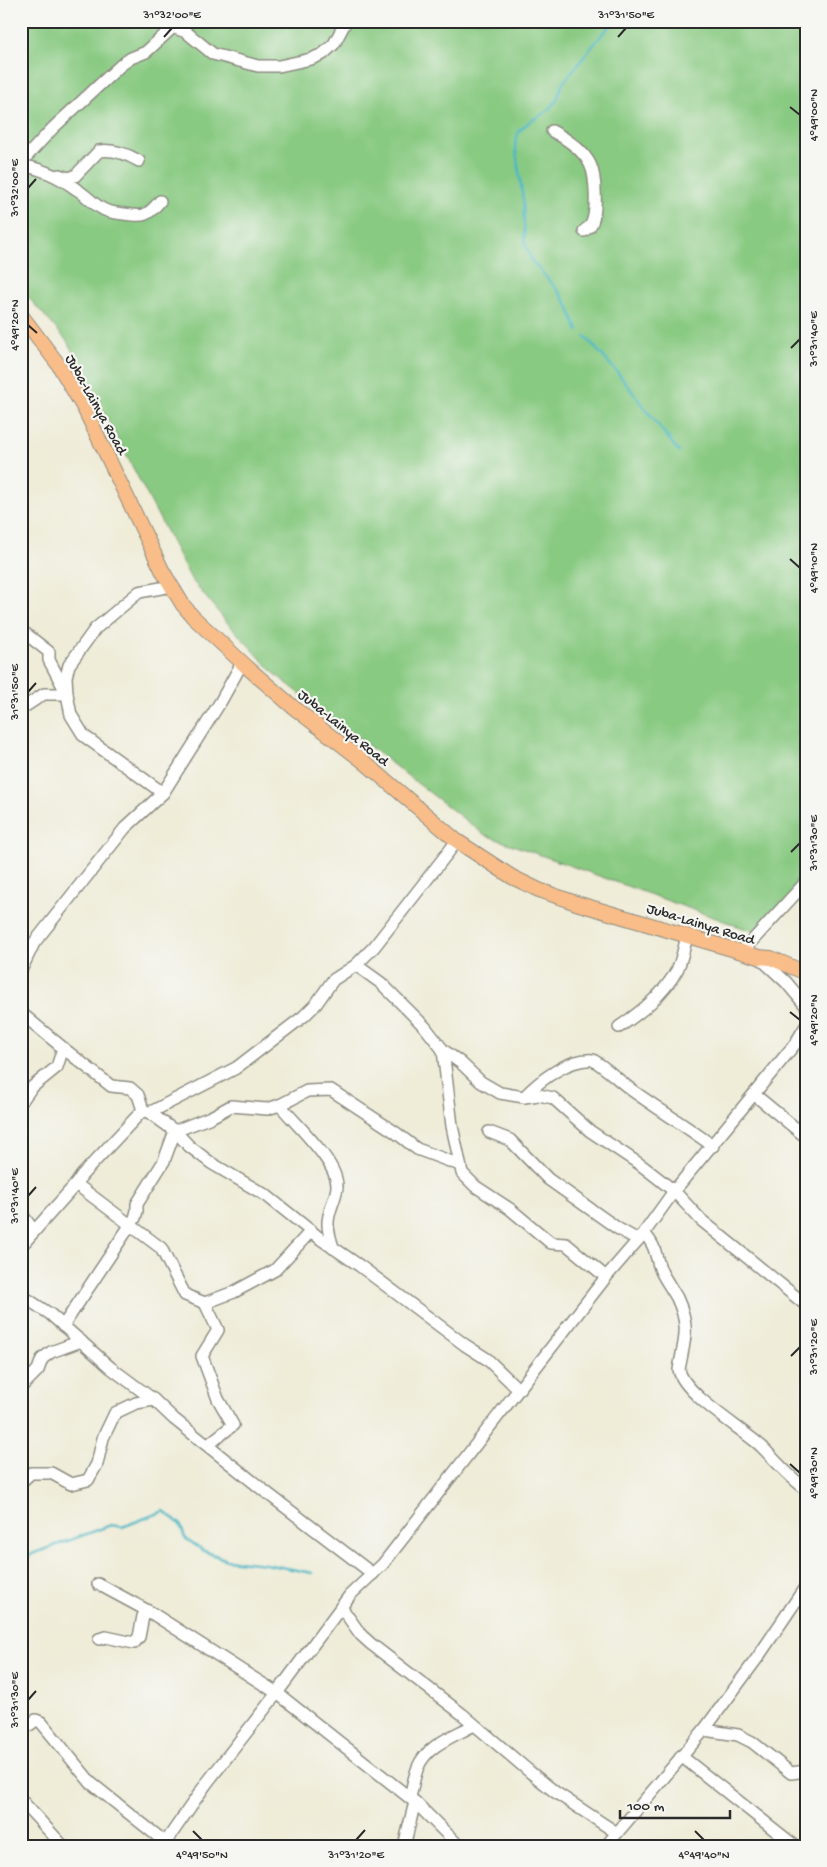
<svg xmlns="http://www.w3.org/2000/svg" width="827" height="1867" viewBox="0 0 827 1867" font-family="'Gochi Hand',sans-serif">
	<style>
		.green { fill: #89ca82; stroke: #5a7a56 }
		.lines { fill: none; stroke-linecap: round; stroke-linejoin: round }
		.stream { stroke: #4ab6c6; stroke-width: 2.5 }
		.minor-casing { stroke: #8d8c82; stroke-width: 14 }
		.major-casing { stroke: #8d8c82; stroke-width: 16 }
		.minor { stroke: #fff; stroke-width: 11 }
		.major { stroke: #f8bd88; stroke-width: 14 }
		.ticks { fill: none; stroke: #2b2b2b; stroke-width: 2 }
		.labels { text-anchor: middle; stroke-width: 4.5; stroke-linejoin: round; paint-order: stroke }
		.street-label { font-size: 15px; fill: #2b2b2b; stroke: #f6f6f2 }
		.neatline { fill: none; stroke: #2b2b2b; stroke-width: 2 }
		.ticks-label { font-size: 12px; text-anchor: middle; fill: #2b2b2b }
	</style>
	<rect width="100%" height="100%" fill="#f6f6f2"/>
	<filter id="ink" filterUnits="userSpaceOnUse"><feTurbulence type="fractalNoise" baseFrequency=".02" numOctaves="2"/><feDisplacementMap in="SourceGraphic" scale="10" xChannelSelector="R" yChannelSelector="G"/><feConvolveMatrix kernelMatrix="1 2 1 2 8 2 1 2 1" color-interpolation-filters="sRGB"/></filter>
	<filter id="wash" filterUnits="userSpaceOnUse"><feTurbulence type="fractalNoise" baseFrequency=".0096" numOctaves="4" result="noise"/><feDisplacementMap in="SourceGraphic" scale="20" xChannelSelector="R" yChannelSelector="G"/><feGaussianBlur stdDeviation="1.12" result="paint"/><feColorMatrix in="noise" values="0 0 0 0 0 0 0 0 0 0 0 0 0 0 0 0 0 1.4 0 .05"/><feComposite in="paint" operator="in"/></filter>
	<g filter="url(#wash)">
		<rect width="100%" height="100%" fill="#efecd8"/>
		<!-- green -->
		<path class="green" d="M21,21H806V890L763,935L485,835L276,675L224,619L191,579L67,341L21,289Z"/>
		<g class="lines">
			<!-- stream -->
			<g class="stream">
				<path d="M578,331L568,306L559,292L532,261L525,244L523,199L515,144L519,131L529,122L546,112L557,100L562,84L604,32L615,21"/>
				<path d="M585,336L617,372L679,452"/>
				<path d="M21,1563L32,1554L111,1525L122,1527L164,1511L180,1524L185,1538L204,1551L227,1560L266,1564L312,1573"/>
			</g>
		</g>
	</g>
	<g filter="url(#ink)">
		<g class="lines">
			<defs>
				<g id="minor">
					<path d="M552,131C565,138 583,150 590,164C596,176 598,215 590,226C588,228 586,229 584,231"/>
					<path d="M26,157L53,128L121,65L131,58L146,52L171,29L175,28L186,32L213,54L258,66H279L311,59L323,54L334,44L346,21"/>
					<path d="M21,173L30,167C49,172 61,178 76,189C85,194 92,203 101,208C108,213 116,213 124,214C143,217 147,217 160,201"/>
					<path d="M59,175L68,178L75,176L99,151C113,149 127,154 139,161"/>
					<path d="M21,633L26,634L49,652V660L67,694L71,715L84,736L163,793"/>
					<path d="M21,709L44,694H67L66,677L69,665L95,629L139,592L172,586"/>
					<path d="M457,841L374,947L356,965L381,983L425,1027L443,1050L452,1126L462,1173L475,1186L510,1209L551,1243L566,1244L606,1277"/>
					<path d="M742,952L806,882"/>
					<path d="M759,957L786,982L806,1006"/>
					<path d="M21,970L34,943L125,828L163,793L221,701L242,663"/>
					<path d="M21,1013L63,1048L57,1067L31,1088L21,1102"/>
					<path d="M619,1027C641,1012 664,994 677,970C682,960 684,947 687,936"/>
					<path d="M63,1048L111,1086L130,1088L138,1095L143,1110"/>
					<path d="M443,1050L461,1063L481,1082L500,1093L524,1097C540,1080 569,1058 593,1060C608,1069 619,1081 633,1091C660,1110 687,1127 713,1146"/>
					<path d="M755,1095L806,1137"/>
					<path d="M524,1097L539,1095L553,1098L590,1131L641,1165L659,1179L674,1191L701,1220L806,1305"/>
					<path d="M280,1105C296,1125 338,1162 337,1187C336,1199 327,1212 328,1225C328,1232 331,1240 333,1248"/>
					<path d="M151,1112L236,1068L304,1016L316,1004L333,980L356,965"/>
					<path d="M489,1132L510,1140L548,1179L617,1228L638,1240"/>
					<path d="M76,1184L161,1248L185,1295L205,1303L218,1330L202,1356L218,1399L233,1425L208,1445"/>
					<path d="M21,1213L34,1231"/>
					<path d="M644,1233C658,1249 654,1254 661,1271C666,1281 672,1289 677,1298C691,1328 684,1340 679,1370C684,1394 741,1428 761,1446C776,1461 789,1477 806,1489"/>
					<path d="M21,1246L76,1184L82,1175L143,1110L150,1113L175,1131L189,1146L211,1163L267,1196L322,1240L360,1266L465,1345L487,1359L518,1389"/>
					<path d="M21,1295L50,1314L111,1368L154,1400L174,1419L267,1493L373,1574"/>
					<path d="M205,1303L234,1292L275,1270L311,1231"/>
					<path d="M63,1326L135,1218L137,1211V1204L164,1161L175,1131L211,1117L231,1106L267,1109L280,1105L307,1091L331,1090L395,1132L417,1149L460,1165"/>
					<path d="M21,1387L38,1370L42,1359L51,1352L81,1341"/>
					<path d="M21,1482L31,1473H51L71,1484L88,1480L97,1464L103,1438L115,1413L136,1403L154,1400"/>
					<path d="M98,1584L150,1612L277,1693L415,1802L404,1846"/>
					<path d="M341,1607L361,1635L371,1644L462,1714L530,1772L555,1792L617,1833"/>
					<path d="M99,1639L106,1637L134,1643L139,1637L143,1616L150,1612"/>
					<path d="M704,1730L738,1735L752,1742L791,1773L806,1771"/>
					<path d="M21,1731L36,1720L41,1722L91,1783L170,1846"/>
					<path d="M681,1756L795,1846"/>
					<path d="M410,1798C412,1788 414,1777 418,1767C427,1745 454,1736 474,1725"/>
					<path d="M21,1800L63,1846"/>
					<path d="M415,1802L459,1846"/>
					<path d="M163,1846L206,1784L277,1693L350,1595L383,1564L606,1277L644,1233L674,1191L795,1044L806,1026"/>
					<path d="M606,1846L704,1730L758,1657L806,1586"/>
				</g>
				<path id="major" d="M21,315L58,364L85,410L163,572L183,605L193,617L248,668L293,707L363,761L457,841L512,877L539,890L576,903L759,957L771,958L806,973"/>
			</defs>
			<!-- minor casing -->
			<use href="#minor" class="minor-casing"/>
			<!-- major casing -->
			<use href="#major" class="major-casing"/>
			<!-- minor -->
			<use href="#minor" class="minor"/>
			<!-- major -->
			<use href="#major" class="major"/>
		</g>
	</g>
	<!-- ticks -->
	<path class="ticks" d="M164,37L172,28M618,37L626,28M790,107L800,115M28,188L36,179M28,325L37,333M791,348L800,339M790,559L800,568M28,692L36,683M791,852L800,843M790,1012L800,1020M28,1196L36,1187M791,1356L800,1347M790,1464L800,1473M28,1700L36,1691M193,1831L202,1840M695,1831L704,1840M356,1840L365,1830"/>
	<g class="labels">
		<!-- street labels -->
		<g class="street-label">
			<text transform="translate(97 404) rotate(61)" y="5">Juba-Lainya Road</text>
			<text transform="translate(344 727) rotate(39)" y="5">Juba-Lainya Road</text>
			<text transform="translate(701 923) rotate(17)" y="5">Juba-Lainya Road</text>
		</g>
	</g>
	<!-- margin -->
	<rect width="827" height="1867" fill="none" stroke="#f6f6f2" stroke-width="55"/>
	<!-- scale -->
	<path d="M620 1810v8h110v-8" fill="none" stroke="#2b2b2b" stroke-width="2.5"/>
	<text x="627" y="1810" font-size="15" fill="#2b2b2b" stroke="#f6f6f2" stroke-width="4" paint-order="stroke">100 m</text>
	<rect x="28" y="28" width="772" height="1812" class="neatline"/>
	<g class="ticks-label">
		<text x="172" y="18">31°32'00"E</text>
		<text x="626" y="18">31°31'50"E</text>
		<text transform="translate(813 115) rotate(-90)" y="4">4°49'00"N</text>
		<text transform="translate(14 188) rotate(-90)" y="4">31°32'00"E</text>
		<text transform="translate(14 325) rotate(-90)" y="4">4°49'20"N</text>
		<text transform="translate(813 339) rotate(-90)" y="4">31°31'40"E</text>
		<text transform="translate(813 568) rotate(-90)" y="4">4°49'10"N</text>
		<text transform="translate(14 692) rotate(-90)" y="4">31°31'50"E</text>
		<text transform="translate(813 843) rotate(-90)" y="4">31°31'30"E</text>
		<text transform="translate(813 1020) rotate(-90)" y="4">4°49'20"N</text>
		<text transform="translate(14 1196) rotate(-90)" y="4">31°31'40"E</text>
		<text transform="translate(813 1347) rotate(-90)" y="4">31°31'20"E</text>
		<text transform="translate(813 1473) rotate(-90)" y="4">4°49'30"N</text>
		<text transform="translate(14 1700) rotate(-90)" y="4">31°31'30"E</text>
		<text x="202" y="1858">4°49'50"N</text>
		<text x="356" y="1858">31°31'20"E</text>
		<text x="704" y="1858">4°49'40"N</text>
	</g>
</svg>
